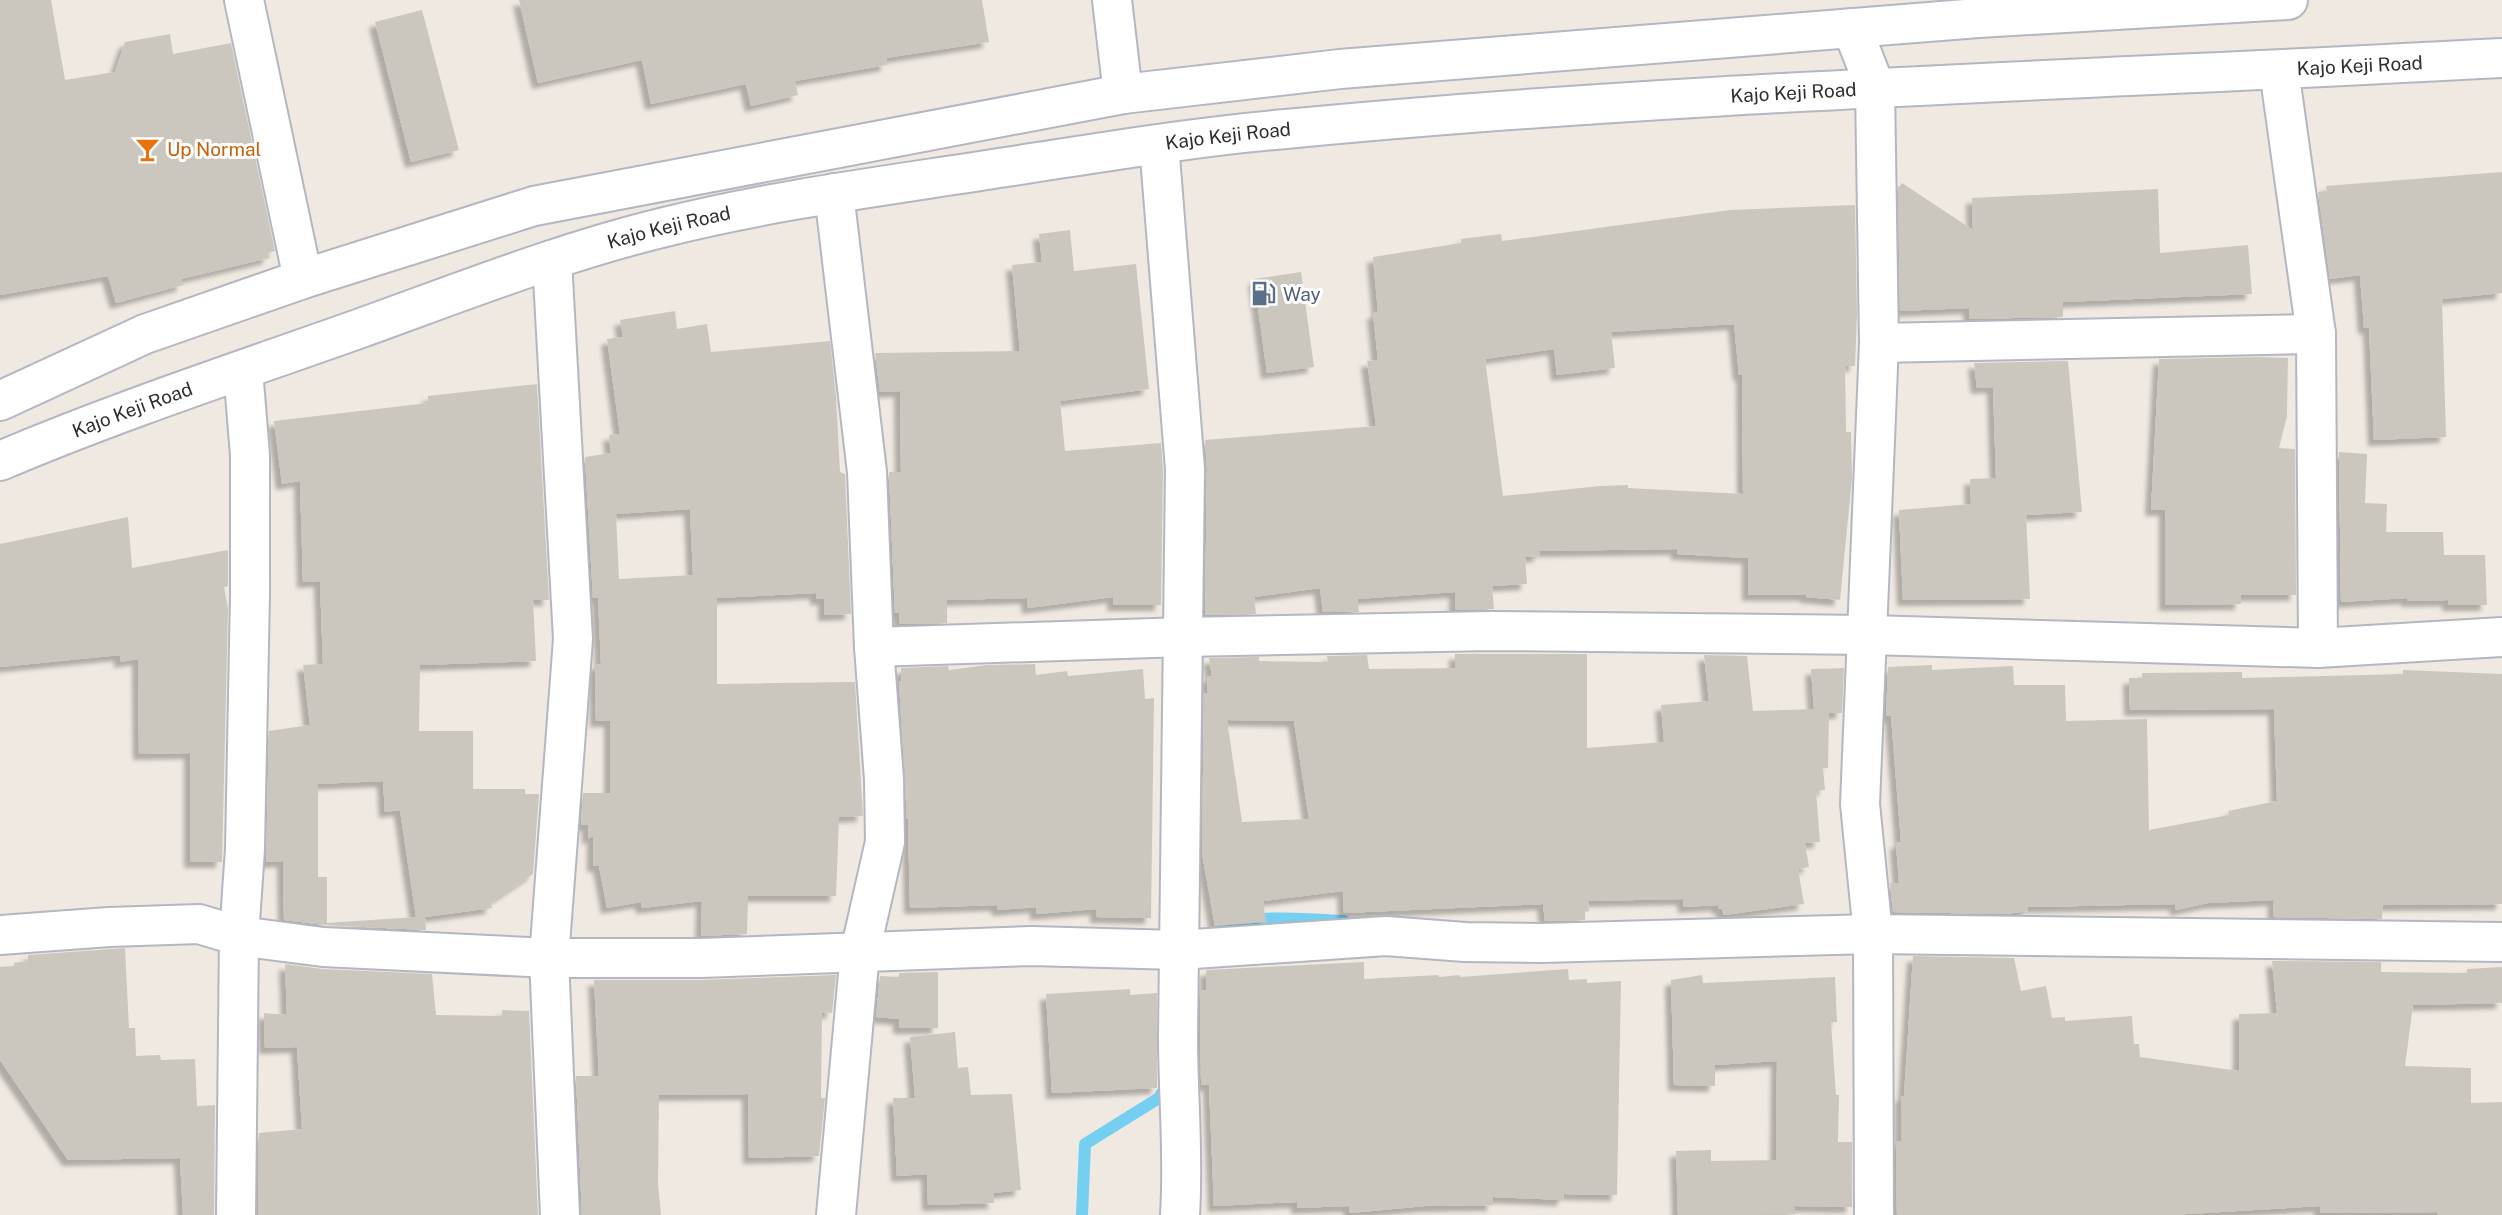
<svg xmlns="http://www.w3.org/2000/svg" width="2502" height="1215" viewBox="0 0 2502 1215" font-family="'Public Sans',sans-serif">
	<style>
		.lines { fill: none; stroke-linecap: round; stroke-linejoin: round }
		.stream { stroke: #75cff0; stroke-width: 12 }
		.building { fill: #cbc7bf; fill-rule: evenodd; filter: url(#shadow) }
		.street-casing { stroke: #b4b7c1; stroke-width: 42 }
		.secondary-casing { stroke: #b4b7c1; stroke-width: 42 }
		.street { stroke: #fff; stroke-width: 38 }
		.secondary { stroke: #fff; stroke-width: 38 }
		.labels { text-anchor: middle; stroke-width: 6; stroke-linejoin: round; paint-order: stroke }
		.street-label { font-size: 19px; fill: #2e2e2e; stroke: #fff }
		.food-label { font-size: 19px; fill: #c56008; stroke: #fff; text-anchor: start }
		.service-label { font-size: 19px; fill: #4e5e75; stroke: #fff; text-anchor: start }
	</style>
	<defs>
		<filter id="shadow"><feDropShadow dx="-6" dy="6" stdDeviation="2" flood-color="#0004"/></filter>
	</defs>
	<rect width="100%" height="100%" fill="#efe9e1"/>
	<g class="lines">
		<!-- stream -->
		<g class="stream">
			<path d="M1216,936C1238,910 1312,920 1344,921"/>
			<path d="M1082,1215L1085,1144L1159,1098L1167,1085"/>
		</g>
	</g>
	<!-- building -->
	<g class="building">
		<path d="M0,0H51L65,80L115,72L125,42L170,34L173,54L231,43L275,251L268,253L269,258L181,279L183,285L116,303L108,276L0,295Z"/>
		<path d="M519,0H982L989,42L886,58L887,65L795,81L798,95L751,106L746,84L651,104L642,60L538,83Z"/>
		<path d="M422,10L459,150L411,162L375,22Z"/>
		<path d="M2502,172V293L2442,299L2446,437L2374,440L2369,328H2364L2360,275L2330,279L2318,192L2327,191L2326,186Z"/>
		<path d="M1902,183L1973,230L1972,198L2158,189L2160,253L2248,245L2252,294L2063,302V317L1970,319L1969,308L1900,311L1898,188Z"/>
		<path d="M1855,205L1857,313L1855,366H1845L1846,432H1851L1852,478L1840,600L1806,597V595H1748V558L1677,554V549L1539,551L1540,556L1525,557L1527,584L1492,586L1494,609L1455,610V592L1357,599L1359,612H1323L1320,588L1254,597L1256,614L1205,615L1207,469L1205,440L1376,426L1367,361L1378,360L1373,313L1378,312L1373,257L1461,243V239L1501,234L1502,241L1730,210ZM1734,324L1739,375H1742L1743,494L1628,488V485L1600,486L1503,496L1485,359L1554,349L1557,375L1615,368L1611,332Z"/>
		<path d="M1070,230L1074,271L1136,264L1149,389L1060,401L1065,451L1161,443L1163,470L1161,605H1113V597L1028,608L1027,598L947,600V623L900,624L899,613H895L889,472H901L900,391L880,392L875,353L1020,351L1012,265L1042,262L1039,234Z"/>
		<path d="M1301,272L1314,367L1267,373L1254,279Z"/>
		<path d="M675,311L677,329L707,324L711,352L830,341L836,396L840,472L845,474L851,614L824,615V599H816V593L717,598V684L855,682L863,816L839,817L836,896H748L747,934L701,936L702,901L642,908L641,902L607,908L599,866H593V836L588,839V825H581L583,793H610V721H596L595,664H601L598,597L593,598L585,457L611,453L609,435L620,434L607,339L623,337L620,320ZM690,509L693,575L619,579L616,514Z"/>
		<path d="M2261,357L2288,358L2287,416L2279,448L2295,449L2296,595H2241V604L2165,605V510H2151L2159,359Z"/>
		<path d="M2068,361L2082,512L2026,515L2030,599L1903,600L1899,510L1971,504L1970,479L1996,478L1993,387L1977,388L1974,363Z"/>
		<path d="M537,384L549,600H533L536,661L420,665L419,731H473V789H525V794H539L533,874L491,902L492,908L425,917L426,930L325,925L284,920L283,861L266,862L269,731L310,725L303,665L323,664L320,581L303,582L300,481L282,484L274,421L428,403V396ZM383,781L385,812L400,810L416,917L327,923V877H318V784Z"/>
		<path d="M2339,452L2367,454L2365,503L2387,504L2386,532H2443L2444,555H2485L2487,605H2448V600L2407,601V598L2341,602Z"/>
		<path d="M128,517L132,568L228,550V586L224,587L228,609L222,862H190V753L139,754L138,659L120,662V655L0,667V544Z"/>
		<path d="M1455,654H1587V748L1664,742L1661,705L1709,701L1704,655L1747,656L1753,711L1814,709L1811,669L1844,668L1842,713H1829L1828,768H1823L1825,790L1816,791L1820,842L1805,843L1809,867L1798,869L1804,904L1724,915L1722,908L1718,909V905L1684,907L1683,899L1588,901L1589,911L1585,912V920L1545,921L1543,904L1344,913L1343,891L1263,901L1266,922L1215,926L1202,853L1204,693H1208L1207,676H1212L1209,658L1259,657V661L1328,662L1327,656L1367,655L1369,669L1455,668ZM1227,720L1294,721L1309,819L1242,822Z"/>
		<path d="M1035,664L1036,675L1067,671L1068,676L1143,669L1145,699L1154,698L1151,918L1096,917V909L1036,914V907L998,910L997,905L910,908L908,819H907L899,681H901V668L948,666L949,670L987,665Z"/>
		<path d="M1932,665V670L2013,666L2014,685H2065L2066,721L2147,719L2149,830L2229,815L2228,811L2277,801L2274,709L2130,710L2129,678H2142V673L2242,672V678L2403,674V670L2502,674V904L2383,905L2382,919L2273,917L2274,900L2208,903L2176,910L2175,904L2027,907L2028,911L2005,914L1893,912L1890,883H1899L1896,843L1901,842L1891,716H1886L1888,667Z"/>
		<path d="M125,948L129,1028H135L136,1056L160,1055L161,1060L195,1059L197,1106L215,1105L214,1215H183L180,1158L68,1160L0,1060V967L14,966V963L28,961V955Z"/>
		<path d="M1913,956L2014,958L2021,991L2046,986L2052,1018L2065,1017V1021L2132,1016L2134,1044H2139L2140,1057L2239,1071V1014L2277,1013L2272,961L2381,962V972L2467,973V969L2502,967V1003L2413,1005L2405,1066L2471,1068V1103L2502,1102V1215H2438L2437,1212L2320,1213V1206L2170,1215H1897L1896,1141H1901V1096H1904Z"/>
		<path d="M1364,962V979L1438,975L1439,977L1459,975L1460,977L1568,969L1569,980L1587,979V983L1621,981L1617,1195L1564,1194L1563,1200L1493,1197V1205L1425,1206L1350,1213L1349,1206L1297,1208V1202L1214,1206L1209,1085H1201V1080L1200,990H1206V970Z"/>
		<path d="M285,964L322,969L432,974L436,1015L502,1016V1010L529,1011L538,1215H258L259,1133L302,1129L297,1047L265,1048L264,1013L287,1015Z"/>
		<path d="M938,972V1028H899V1019L876,1017L880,976L899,977V973Z"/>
		<path d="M836,975L832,1013L822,1012L821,1098H825L819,1156L749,1158L748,1094L659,1095L658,1184L661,1215H582L576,1076H599L594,980H700Z"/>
		<path d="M1702,975L1703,983L1835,977L1837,1022H1831L1836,1095H1839L1838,1142H1852V1207L1794,1206L1795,1214L1678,1215L1676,1151L1711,1150V1161L1776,1160L1777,1061L1715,1065V1086L1674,1085L1671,980Z"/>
		<path d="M1130,989V995L1157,993V1088L1052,1093L1046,994Z"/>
		<path d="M955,1032L958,1068L968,1067L971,1095L1012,1094L1021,1190L993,1193L994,1203L928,1205L927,1174L897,1176L893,1098H915L910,1037Z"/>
	</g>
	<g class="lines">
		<defs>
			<g id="street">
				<path d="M244,0L303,279"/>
				<path d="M1112,0L1123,94"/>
				<path d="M1852,28L1875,87L1879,343L1860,804L1873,934L1874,1215"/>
				<path d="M2279,70L2316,334L2318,648"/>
				<path d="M1159,144L1185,469L1178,1036C1178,1096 1184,1155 1180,1215"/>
				<path d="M834,193L867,472L874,647L884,779L885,842L860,952L836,1215"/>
				<path d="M552,260L573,639L549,958L560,1215"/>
				<path d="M1879,343L2316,334"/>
				<path d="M874,647L1184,637L1491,631L1869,635L2318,648L2502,637"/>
				<path d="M0,935L109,927L199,924L239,936L323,947L549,958H700L1031,946L1179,950L1386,936L1465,942L1542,943L1873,934L2502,942"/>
				<path d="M236,1215L239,936L245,849L250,594V455L243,370"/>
			</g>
			<g id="secondary">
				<path d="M0,401L145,334L303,279L534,206L1123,94L1340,69L1978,18L2288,0"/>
				<path id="s1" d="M0,461C118,411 240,371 361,328C461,292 562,252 665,227C777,199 892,185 1006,167C1099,153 1192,137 1286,129C1690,90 2096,80 2502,58"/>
			</g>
		</defs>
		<!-- street casing -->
		<use href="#street" class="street-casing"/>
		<!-- secondary casing -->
		<use href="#secondary" class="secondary-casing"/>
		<!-- street -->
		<use href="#street" class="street"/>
		<!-- secondary -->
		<use href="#secondary" class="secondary"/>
	</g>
	<!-- icons -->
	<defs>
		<symbol id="bar-bare" viewBox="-9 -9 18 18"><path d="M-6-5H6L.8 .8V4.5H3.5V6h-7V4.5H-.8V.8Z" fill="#e8710a" stroke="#fff" stroke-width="2.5" paint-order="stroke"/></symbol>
		<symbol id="fuel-bare" viewBox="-9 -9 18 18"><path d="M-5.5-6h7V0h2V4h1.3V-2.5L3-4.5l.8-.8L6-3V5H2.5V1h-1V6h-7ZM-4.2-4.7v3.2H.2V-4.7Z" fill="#5c6f8a" stroke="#fff" stroke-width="2.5" paint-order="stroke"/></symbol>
	</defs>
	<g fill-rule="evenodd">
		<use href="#bar-bare" x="130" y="132" width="35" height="35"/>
		<use href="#fuel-bare" x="1246" y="276" width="35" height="35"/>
	</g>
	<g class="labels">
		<!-- street labels -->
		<g class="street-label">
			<text dy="7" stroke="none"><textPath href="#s1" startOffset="2410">Kajo Keji Road</textPath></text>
			<text dy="7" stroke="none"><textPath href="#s1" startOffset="1843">Kajo Keji Road</textPath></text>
			<text dy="7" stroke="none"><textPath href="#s1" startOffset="1276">Kajo Keji Road</textPath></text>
			<text dy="7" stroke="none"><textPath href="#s1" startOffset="709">Kajo Keji Road</textPath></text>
			<text dy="7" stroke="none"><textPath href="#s1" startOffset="142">Kajo Keji Road</textPath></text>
		</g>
		<!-- food labels -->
		<g class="food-label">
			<text x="167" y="156">Up Normal</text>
		</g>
		<!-- service labels -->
		<g class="service-label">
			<text x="1283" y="301">Way</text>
		</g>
	</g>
</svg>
